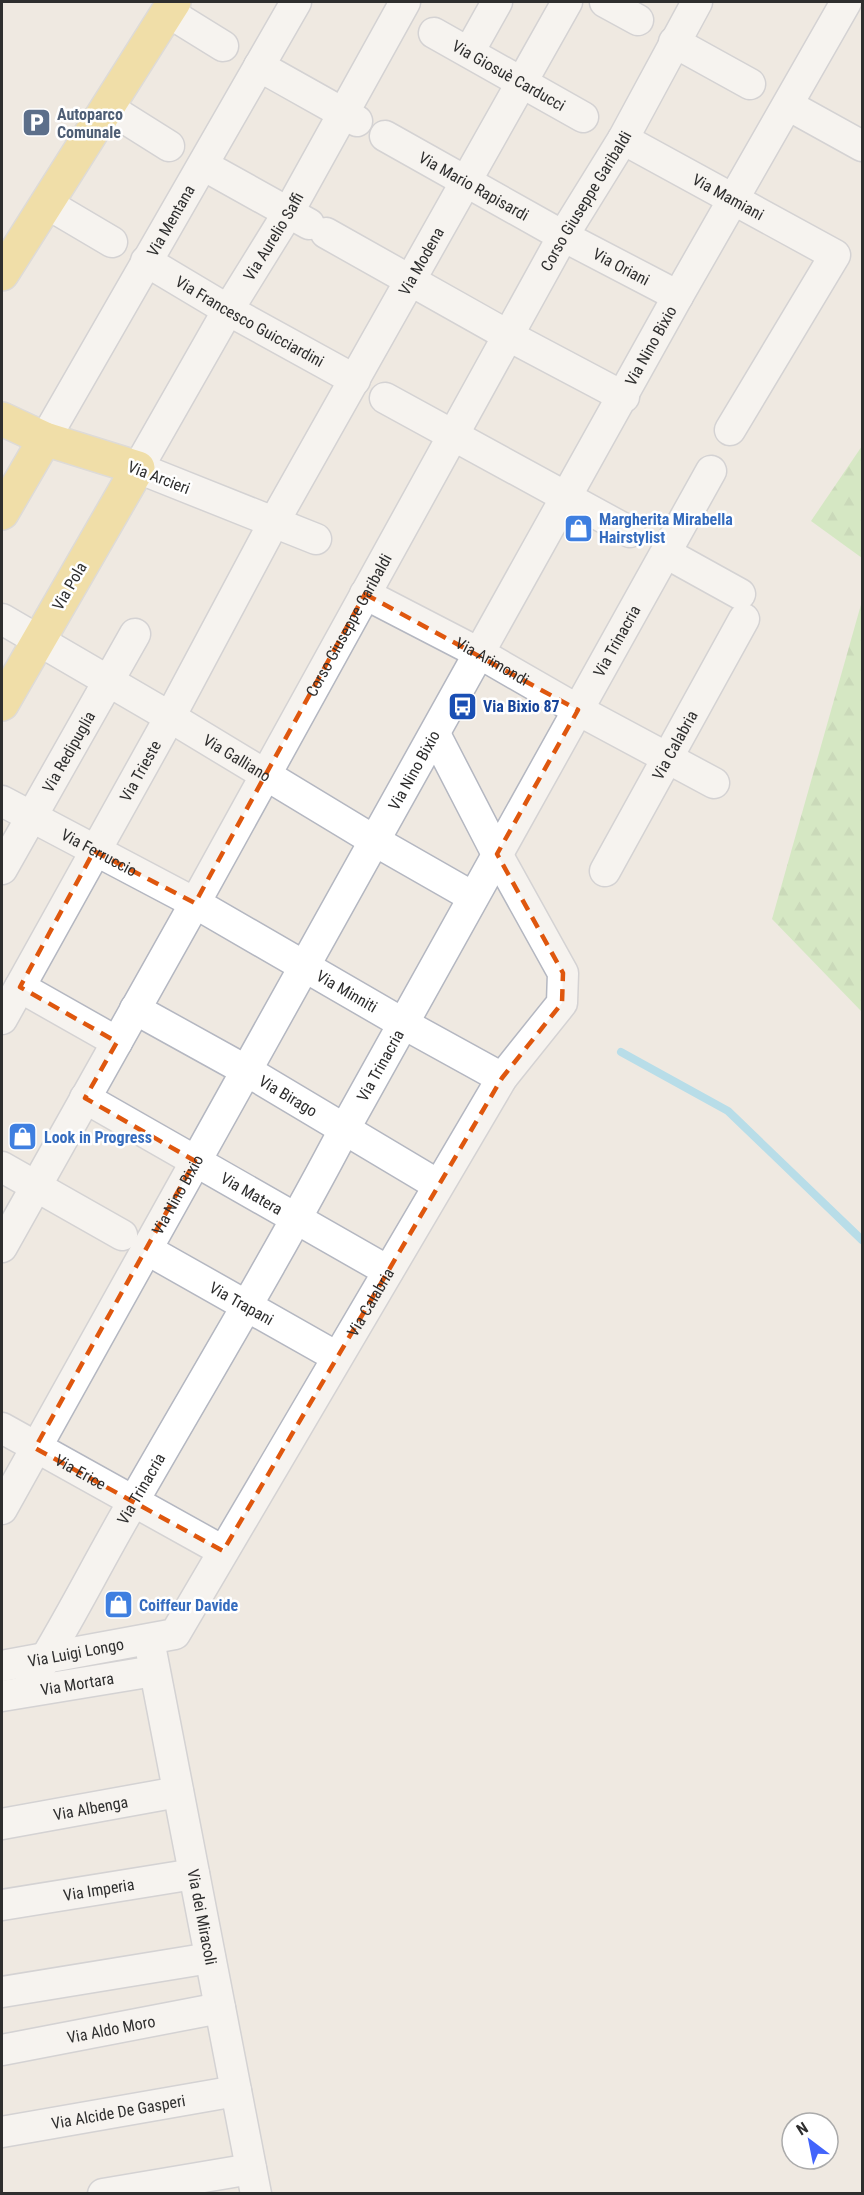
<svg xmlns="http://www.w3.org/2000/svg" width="864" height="2195" viewBox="0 0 864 2195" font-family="'Roboto Condensed',sans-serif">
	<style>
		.forest { fill: url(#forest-firs) }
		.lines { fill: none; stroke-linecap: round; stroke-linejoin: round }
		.stream { stroke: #75cff0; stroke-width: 8 }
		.minor-casing { stroke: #b4b7c1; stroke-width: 33 }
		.major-casing { stroke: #c9c9c9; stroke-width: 36 }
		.minor { stroke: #fff; stroke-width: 30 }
		.major { stroke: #f2d163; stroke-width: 33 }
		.marked { fill: none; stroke: #df570e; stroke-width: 4.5; stroke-dasharray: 12 8; stroke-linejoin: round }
		.labels { text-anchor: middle; stroke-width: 5; stroke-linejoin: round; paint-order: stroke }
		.street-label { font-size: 16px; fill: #2e2e2e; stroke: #fff }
		.service-label { font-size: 16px; font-weight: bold; fill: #4e5e75; stroke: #fff; text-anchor: start }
		.shop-label { font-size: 16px; font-weight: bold; fill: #366cbe; stroke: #fff; text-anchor: start }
		.transit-label { font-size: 16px; font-weight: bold; fill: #164399; stroke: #fff; text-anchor: start }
	</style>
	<defs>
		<pattern id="forest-firs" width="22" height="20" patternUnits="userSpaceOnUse" patternTransform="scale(1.5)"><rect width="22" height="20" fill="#b6e59e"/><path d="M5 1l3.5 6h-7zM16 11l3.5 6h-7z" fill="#9dc588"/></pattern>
	</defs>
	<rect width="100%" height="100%" fill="#efe9e1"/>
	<!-- forest -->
	<g class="forest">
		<path d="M862,446V558L811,521Z"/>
		<path d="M862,601V1012L772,919Z"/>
	</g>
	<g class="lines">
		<!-- stream -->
		<path class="stream" d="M621,1052L728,1111L862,1240"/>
		<defs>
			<g id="minor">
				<path d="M605,2L638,20"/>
				<path d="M168,12L223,46"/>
				<path id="s1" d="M434,33L583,117"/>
				<path d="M674,42L750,84"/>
				<path d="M469,52L497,2"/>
				<path d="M259,66L357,121"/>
				<path d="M788,105L862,146"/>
				<path d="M107,107L169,146"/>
				<path id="s2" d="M385,136L563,236L678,296"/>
				<path id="s3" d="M623,139L835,255L730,430"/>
				<path d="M203,165L309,224"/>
				<path d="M46,203L112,242"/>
				<path d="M326,233L509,336L624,397"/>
				<path id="s4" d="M146,261L228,310L355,380"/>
				<path d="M385,398L630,532"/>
				<path id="s5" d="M45,439L296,2"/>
				<path id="s6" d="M316,539L138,468L228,310L288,213L405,2"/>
				<path d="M666,553L740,594"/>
				<path id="s7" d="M365,594L479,653L578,710L714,783"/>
				<path id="s8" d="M2,619L170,717L375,841L473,897"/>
				<path id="s9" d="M2,801L195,903L404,1024L502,1078"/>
				<path id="s10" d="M2,869L135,634"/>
				<path id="s11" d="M605,871L744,619"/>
				<path d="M20,987L117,1042"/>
				<path id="s12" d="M135,1009L247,1071L438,1185"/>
				<path id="s13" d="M2,1019L170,717L274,522L567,2"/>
				<path id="s14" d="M85,1098L388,1271"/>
				<path d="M2,1167L122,1235"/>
				<path id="s15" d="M2,1247L195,903L563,236L623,139L697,2"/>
				<path id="s16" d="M146,1249L337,1357"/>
				<path id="s17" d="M2,1428L223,1551"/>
				<path id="s18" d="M2,1509L678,296L846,2"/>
				<path id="s19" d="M149,1640L256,2194"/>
				<path id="s20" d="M2,1666L175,1634L502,1078L562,1003L563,973L497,854L435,734"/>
				<path id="s21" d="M26,1690C66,1628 98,1561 136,1497C206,1375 279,1254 344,1130L711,471"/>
				<path id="s22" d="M2,1696L154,1671"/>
				<path id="s23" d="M2,1824L178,1792"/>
				<path id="s24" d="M2,1905L194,1874"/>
				<path d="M2,1992L210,1958"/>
				<path id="s25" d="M2,2050L220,2008"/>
				<path id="s26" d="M2,2132L236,2091"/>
				<path d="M103,2194L251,2169"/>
			</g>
			<g id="major">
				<path d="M2,274L174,2"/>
				<path d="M2,419L45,439L138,468L2,704"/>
				<path d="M2,513L45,439"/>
			</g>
		</defs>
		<!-- minor casing -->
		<use href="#minor" class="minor-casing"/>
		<!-- major casing -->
		<use href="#major" class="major-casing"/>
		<!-- minor -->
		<use href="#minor" class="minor"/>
		<!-- major -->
		<use href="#major" class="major"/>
	</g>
	<!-- marked area -->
	<path d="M0 0H864V2195H0ZM365,594L578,710L497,854L563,973L562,1003L502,1078L223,1551L35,1448L195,1161L85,1098L117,1042L20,987L94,851L195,903Z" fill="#efe9e1" fill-opacity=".55" fill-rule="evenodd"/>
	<path class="marked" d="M365,594L578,710L497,854L563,973L562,1003L502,1078L223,1551L35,1448L195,1161L85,1098L117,1042L20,987L94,851L195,903Z"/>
	<!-- icons -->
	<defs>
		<symbol id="parking-square" viewBox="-11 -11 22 22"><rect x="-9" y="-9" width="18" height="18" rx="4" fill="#5c6f8a" stroke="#fff"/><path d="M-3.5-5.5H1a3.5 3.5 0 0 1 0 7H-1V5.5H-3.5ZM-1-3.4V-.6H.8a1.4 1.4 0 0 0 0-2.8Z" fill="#fff"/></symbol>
		<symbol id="shop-square" viewBox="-11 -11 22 22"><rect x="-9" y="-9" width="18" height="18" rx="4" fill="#3f7fe0" stroke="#fff"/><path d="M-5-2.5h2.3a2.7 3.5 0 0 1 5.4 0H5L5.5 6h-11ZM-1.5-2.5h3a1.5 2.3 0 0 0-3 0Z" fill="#fff"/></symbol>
		<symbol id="bus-square" viewBox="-11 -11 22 22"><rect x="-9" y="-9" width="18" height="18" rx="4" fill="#1a4fb4" stroke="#fff"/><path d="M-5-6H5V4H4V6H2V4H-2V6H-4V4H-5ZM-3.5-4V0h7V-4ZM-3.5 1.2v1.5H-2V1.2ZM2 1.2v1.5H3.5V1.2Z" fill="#fff"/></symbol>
	</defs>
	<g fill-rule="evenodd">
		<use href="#parking-square" x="20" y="106" width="33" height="33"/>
		<use href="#shop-square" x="562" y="512" width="33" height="33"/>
		<use href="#bus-square" x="446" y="690" width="33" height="33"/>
		<use href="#shop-square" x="6" y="1120" width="33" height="33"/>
		<use href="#shop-square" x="102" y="1588" width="33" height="33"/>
	</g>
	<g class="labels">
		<!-- street labels -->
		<g class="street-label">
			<text dy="6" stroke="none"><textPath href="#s1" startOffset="86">Via Giosuè Carducci</textPath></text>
			<text dy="6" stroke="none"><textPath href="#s2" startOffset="102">Via Mario Rapisardi</textPath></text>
			<text dy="6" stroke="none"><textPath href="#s3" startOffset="120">Via Mamiani</textPath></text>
			<text dy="6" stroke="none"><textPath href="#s15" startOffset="1198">Corso Giuseppe Garibaldi</textPath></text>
			<text dy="6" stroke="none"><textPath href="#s5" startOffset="252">Via Mentana</textPath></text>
			<text dy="6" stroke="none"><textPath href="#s6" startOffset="460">Via Aurelio Saffi</textPath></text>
			<text dy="6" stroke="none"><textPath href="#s13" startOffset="866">Via Modena</textPath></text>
			<text dy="6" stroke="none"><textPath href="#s2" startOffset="270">Via Oriani</textPath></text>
			<text dy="6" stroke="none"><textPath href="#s4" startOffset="120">Via Francesco Guicciardini</textPath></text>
			<text dy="6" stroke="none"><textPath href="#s18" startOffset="1332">Via Nino Bixio</textPath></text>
			<text transform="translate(159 477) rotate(21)" y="6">Via Arcieri</text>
			<text transform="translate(69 586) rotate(-60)" y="6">Via Pola</text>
			<text dy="6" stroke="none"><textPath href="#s15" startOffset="712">Corso Giuseppe Garibaldi</textPath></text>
			<text dy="6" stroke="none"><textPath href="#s21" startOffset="1204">Via Trinacria</textPath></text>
			<text dy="6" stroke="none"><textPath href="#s7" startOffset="144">Via Arimondi</textPath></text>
			<text dy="6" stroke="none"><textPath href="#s11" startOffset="144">Via Calabria</textPath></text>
			<text dy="6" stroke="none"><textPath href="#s10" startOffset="135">Via Redipuglia</textPath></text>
			<text dy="6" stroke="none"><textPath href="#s8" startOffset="273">Via Galliano</textPath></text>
			<text dy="6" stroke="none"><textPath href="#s18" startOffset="846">Via Nino Bixio</textPath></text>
			<text dy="6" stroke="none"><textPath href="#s13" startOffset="284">Via Trieste</textPath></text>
			<text dy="6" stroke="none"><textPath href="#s9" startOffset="110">Via Ferruccio</textPath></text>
			<text dy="6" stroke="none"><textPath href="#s9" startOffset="394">Via Minniti</textPath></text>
			<text dy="6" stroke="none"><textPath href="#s21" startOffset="718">Via Trinacria</textPath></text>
			<text dy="6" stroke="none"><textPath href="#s12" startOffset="176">Via Birago</textPath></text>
			<text dy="6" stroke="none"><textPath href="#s18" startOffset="360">Via Nino Bixio</textPath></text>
			<text dy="6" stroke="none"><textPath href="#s14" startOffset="192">Via Matera</textPath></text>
			<text dy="6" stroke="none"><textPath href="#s20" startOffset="561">Via Calabria</textPath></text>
			<text dy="6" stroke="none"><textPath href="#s16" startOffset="110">Via Trapani</textPath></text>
			<text dy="6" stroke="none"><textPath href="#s17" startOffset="90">Via Erice</textPath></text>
			<text dy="6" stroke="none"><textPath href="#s21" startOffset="232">Via Trinacria</textPath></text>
			<text dy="6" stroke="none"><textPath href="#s20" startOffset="75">Via Luigi Longo</textPath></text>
			<text dy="6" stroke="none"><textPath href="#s22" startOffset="76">Via Mortara</textPath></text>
			<text dy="6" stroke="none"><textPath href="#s23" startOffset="90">Via Albenga</textPath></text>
			<text dy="6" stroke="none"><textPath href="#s24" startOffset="98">Via Imperia</textPath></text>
			<text dy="6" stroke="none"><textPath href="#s19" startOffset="282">Via dei Miracoli</textPath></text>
			<text dy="6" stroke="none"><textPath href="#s25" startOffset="111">Via Aldo Moro</textPath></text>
			<text dy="6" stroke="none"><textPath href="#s26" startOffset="118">Via Alcide De Gasperi</textPath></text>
		</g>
		<!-- service labels -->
		<g class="service-label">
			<text x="57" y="120">Autoparco<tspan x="57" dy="18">Comunale</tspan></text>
		</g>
		<!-- shop labels -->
		<g class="shop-label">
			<text x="599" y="525">Margherita Mirabella<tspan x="599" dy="18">Hairstylist</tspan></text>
			<text x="44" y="1143">Look in Progress</text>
			<text x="139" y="1611">Coiffeur Davide</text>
		</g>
		<!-- transit labels -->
		<g class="transit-label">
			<text x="483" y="712">Via Bixio 87</text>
		</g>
	</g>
	<!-- border -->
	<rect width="864" height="2195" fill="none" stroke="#2e2e2e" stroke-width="6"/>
	<!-- north arrow -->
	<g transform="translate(810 2141) rotate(328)"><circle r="28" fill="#ffffff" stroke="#ababab" stroke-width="1.5"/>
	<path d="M0-4.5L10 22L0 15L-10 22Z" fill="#4264fb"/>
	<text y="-9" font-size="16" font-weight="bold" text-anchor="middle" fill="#2e2e2e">N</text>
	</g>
</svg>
